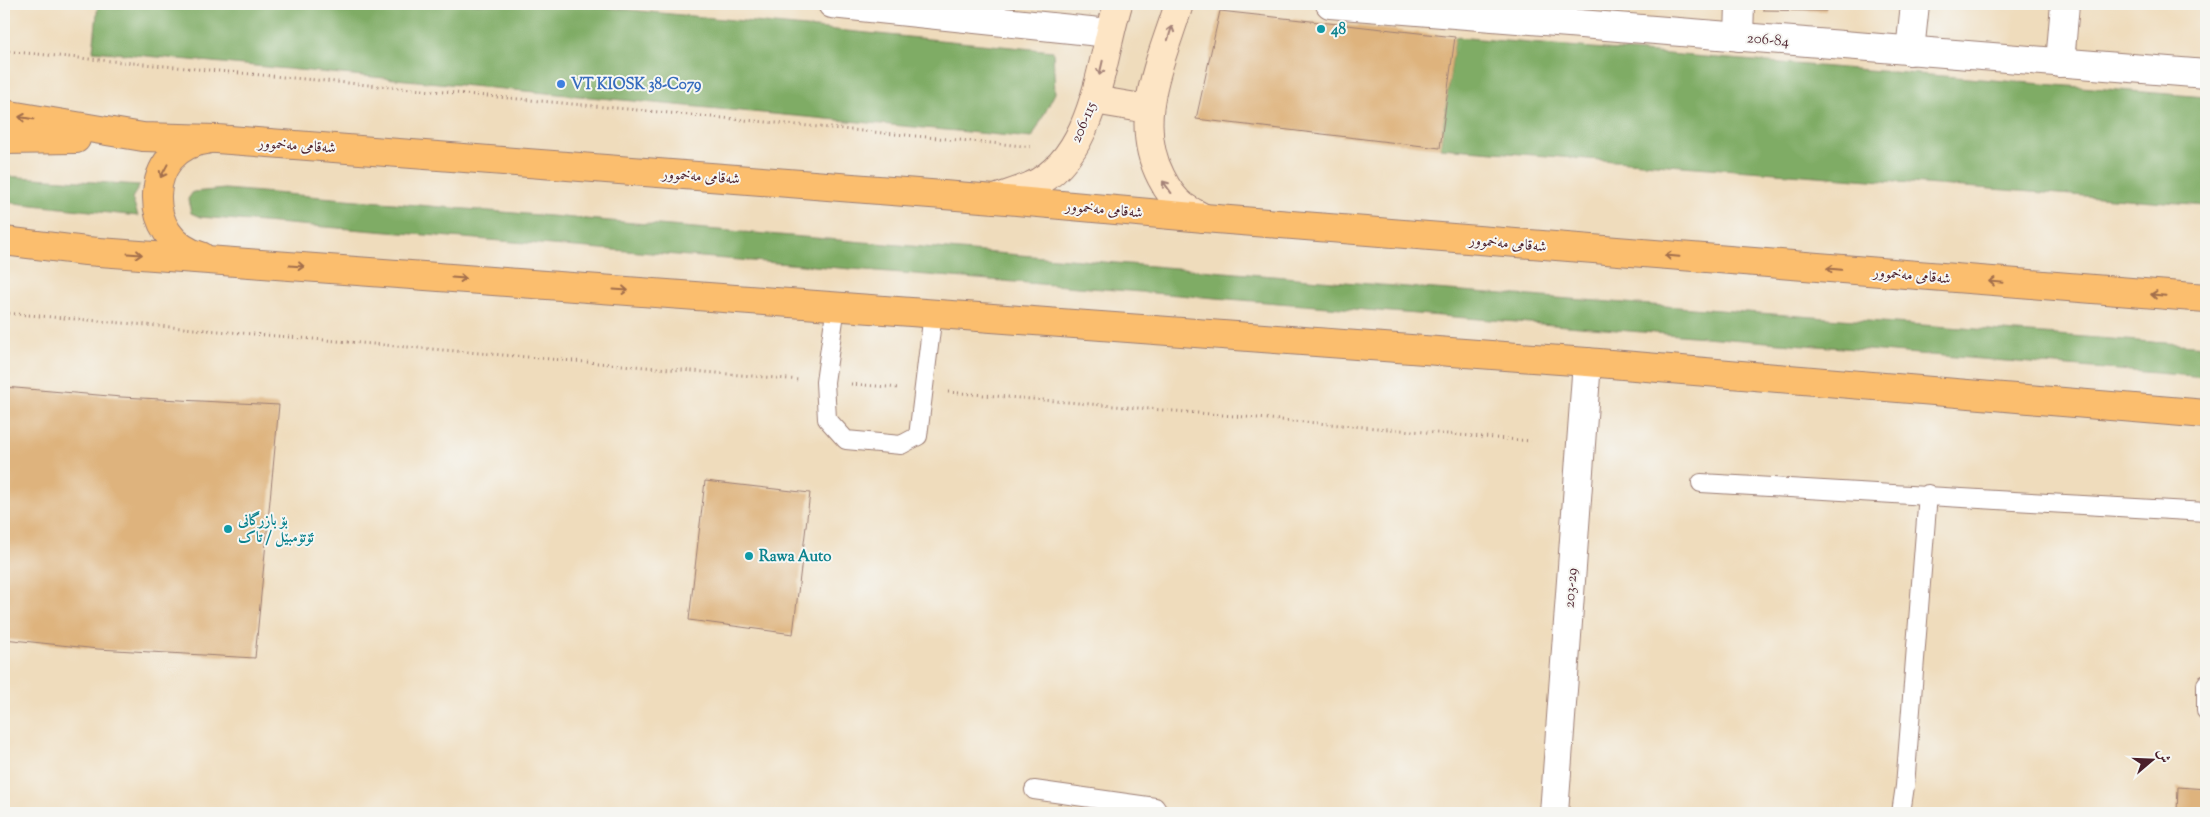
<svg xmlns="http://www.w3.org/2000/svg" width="2210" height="817" viewBox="0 0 2210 817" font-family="'Sorts Mill Goudy',Amiri,serif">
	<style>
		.forest { fill: #7fac65; stroke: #646648 }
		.building { fill: #deb37d }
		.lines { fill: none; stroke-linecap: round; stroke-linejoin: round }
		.lane-casing { stroke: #9c7e74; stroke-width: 20 }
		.street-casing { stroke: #9c7e74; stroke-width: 30 }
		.secondary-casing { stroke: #9c7e74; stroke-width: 30 }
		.highway-casing { stroke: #9c7e74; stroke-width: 30 }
		.path { stroke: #9c7e74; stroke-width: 3; stroke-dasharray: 1 4; stroke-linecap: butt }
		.lane { stroke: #fff; stroke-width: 18 }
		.street { stroke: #fff; stroke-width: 28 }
		.secondary { stroke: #fde5c5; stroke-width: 28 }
		.highway { stroke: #fbbe6e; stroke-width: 28 }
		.oneway { stroke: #a48278 }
		.oneway2 { stroke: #a26e4c }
		.culture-dot { fill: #0f9aa8; stroke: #f6f6f2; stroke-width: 2 }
		.shop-dot { fill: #3f7fe0; stroke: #f6f6f2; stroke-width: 2 }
		.labels { text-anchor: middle; stroke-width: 4; stroke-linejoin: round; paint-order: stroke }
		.culture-label { font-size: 15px; font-weight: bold; fill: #0d838f; stroke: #f6f6f2; text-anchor: start }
		.street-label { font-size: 15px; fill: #4a1f2b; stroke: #f6f6f2 }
		.shop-label { font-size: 15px; font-weight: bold; fill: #366cbe; stroke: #f6f6f2; text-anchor: start }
	</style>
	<rect width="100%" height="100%" fill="#f6f6f2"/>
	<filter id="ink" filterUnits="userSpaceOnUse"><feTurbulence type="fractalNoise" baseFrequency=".02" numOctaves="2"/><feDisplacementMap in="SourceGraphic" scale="10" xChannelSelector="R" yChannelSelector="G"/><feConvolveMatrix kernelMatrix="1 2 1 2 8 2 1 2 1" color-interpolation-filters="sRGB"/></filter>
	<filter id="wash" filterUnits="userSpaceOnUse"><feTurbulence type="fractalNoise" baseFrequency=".0096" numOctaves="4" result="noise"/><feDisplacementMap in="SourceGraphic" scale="20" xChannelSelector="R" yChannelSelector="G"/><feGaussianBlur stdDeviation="1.12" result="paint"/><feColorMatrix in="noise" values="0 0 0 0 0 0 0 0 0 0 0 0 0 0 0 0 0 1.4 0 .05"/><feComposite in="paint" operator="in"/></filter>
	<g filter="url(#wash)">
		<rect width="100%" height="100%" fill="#efdcbc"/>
		<!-- forest -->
		<g class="forest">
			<path d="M98,4H568L1053,51L1055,93L1032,138L93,51Z"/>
			<path d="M1455,37L2206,97V205L1440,148Z"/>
			<path d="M4,176L140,185L132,198L138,216L4,202Z"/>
			<path d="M225,189L1381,285L2206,346V377L200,217L191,213L188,199L193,192Z"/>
		</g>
		<g id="blocks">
			<!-- building -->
			<g class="building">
				<path d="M1763,4H1826V11L1763,10Z"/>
				<path d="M1220,11L1455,37L1440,148L1196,119Z"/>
				<path d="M4,387L121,397L279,405L255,658L98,649L4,639Z"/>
				<path d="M705,481L810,493L793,634L689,620Z"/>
				<path d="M2178,787L2206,789V813H2177Z"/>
			</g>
		</g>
	</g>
	<g filter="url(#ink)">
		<use href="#blocks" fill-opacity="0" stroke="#9c7e74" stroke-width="1"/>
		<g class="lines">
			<defs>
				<g id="lane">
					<path d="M836,306L825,382L827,419L846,440L901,445L918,436L933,313"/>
					<path d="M1701,483L2206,512"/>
					<path d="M2206,684V711"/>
					<path d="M1034,790L1155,807L1159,813"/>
					<path d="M1901,813L1905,786L1928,494"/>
				</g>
				<g id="street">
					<path d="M832,4L1109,33"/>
					<path d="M1330,4L2206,74"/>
					<path d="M1739,37L1740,4"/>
					<path d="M1910,51L1915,4"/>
					<path d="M2060,63L2065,4"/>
					<path d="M1554,813L1587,362"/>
				</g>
				<g id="secondary">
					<path d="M1179,4C1162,60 1131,119 1161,177C1166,187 1174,200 1184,207C1190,211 1197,214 1204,218"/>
					<path d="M1094,100L1148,109"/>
					<path d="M995,199C1006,195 1019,191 1031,186C1095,157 1100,63 1118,4"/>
				</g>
				<g id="highway">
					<path d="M4,114L143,137L217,139L995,199L1204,218L2206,298"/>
					<path d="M4,140L76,139"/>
					<path d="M4,241L86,251L1587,362L2206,414"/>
					<path d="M201,256C140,240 143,147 206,140"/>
				</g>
			</defs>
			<!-- lane casing -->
			<use href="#lane" class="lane-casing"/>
			<!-- street casing -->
			<use href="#street" class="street-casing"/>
			<!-- secondary casing -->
			<use href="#secondary" class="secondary-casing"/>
			<!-- highway casing -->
			<use href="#highway" class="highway-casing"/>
			<!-- path -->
			<g class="path">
				<path d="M4,51L1034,147"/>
				<path d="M4,313L800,380"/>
				<path d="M851,384L900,388"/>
				<path d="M948,392L1531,441"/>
			</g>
			<!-- lane -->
			<use href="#lane" class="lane"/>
			<!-- street -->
			<use href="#street" class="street"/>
			<!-- secondary -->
			<use href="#secondary" class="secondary"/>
			<!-- highway -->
			<use href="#highway" class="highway"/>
		</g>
		<!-- one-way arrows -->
		<defs><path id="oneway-shaft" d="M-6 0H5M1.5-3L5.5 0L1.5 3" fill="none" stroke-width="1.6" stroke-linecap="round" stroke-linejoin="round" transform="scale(1.25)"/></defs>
		<g class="oneway">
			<use href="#oneway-shaft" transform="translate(1170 33) rotate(-73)"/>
			<use href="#oneway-shaft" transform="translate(1101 68) rotate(103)"/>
			<use href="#oneway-shaft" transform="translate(1167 187) rotate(-126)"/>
		</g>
		<g class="oneway2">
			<use href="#oneway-shaft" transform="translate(26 118) rotate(-171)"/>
			<use href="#oneway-shaft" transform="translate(164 171) rotate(118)"/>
			<use href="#oneway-shaft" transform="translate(135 254) rotate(4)"/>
			<use href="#oneway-shaft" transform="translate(1672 256) rotate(-175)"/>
			<use href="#oneway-shaft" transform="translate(297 266) rotate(4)"/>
			<use href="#oneway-shaft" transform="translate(1834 269) rotate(-175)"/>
			<use href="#oneway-shaft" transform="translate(459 278) rotate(4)"/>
			<use href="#oneway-shaft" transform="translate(1996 282) rotate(-175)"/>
			<use href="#oneway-shaft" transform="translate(621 290) rotate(4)"/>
			<use href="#oneway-shaft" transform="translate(2158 295) rotate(-175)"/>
		</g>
	</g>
	<!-- markers -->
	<g class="culture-dot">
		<circle cx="1321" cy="29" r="5"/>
		<circle cx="228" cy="529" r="5"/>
		<circle cx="749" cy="556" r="5"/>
	</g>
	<circle class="shop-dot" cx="561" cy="84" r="5"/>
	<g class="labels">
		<!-- culture labels -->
		<g class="culture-label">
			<text x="1331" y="34">48</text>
			<text x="238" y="525">بۆ بازرگانى<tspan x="238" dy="17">ئۆتۆمبێل / تاک</tspan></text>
			<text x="759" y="561">Rawa Auto</text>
		</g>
		<!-- street labels -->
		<g class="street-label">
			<text transform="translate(1768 39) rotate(5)" y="5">206-84</text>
			<text transform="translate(1083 122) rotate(-67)" y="5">206-115</text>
			<text transform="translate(297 145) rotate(4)" y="5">شەقامی مەخموور</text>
			<text transform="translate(701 176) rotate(4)" y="5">شەقامی مەخموور</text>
			<text transform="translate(1104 209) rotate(5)" y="5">شەقامی مەخموور</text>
			<text transform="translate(1508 243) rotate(5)" y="5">شەقامی مەخموور</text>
			<text transform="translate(1912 275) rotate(5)" y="5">شەقامی مەخموور</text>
			<text transform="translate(1570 588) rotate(-86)" y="5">203-29</text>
		</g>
		<!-- shop labels -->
		<g class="shop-label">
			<text x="571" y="89">VT KIOSK 38-C079</text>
		</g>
	</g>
	<!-- margin -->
	<rect width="2210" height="817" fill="none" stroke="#f6f6f2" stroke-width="20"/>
	<!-- north arrow -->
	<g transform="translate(2152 760) rotate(71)" stroke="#f6f6f2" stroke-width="4" paint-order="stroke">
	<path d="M0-4L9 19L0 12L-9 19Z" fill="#4a1f2b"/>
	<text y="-8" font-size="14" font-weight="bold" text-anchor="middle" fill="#4a1f2b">ش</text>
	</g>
</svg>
